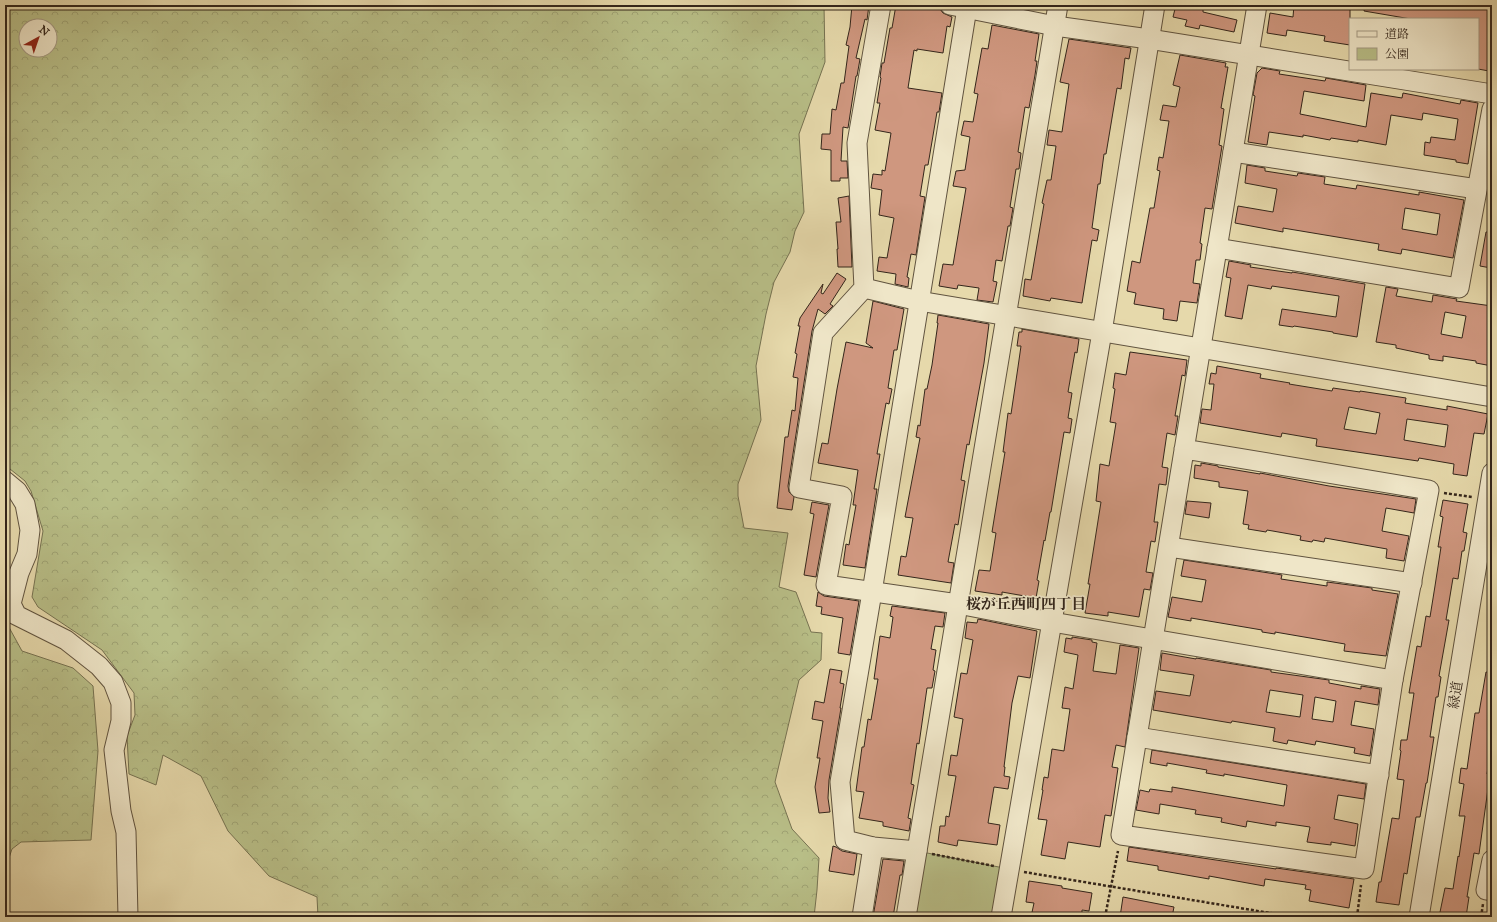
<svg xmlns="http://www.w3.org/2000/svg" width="1497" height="922" viewBox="0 0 1497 922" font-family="'IM FELL Great Primer','Noto Serif JP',serif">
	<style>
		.green { fill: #b8be87; stroke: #767251 }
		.forest { fill: url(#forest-crowns); stroke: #767251; fill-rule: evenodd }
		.building { fill: #cf977f; stroke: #34261b; fill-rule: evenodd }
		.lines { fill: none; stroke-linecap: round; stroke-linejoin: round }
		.minor-casing { stroke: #60533f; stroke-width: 21 }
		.path { stroke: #34261b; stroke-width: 2.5; stroke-dasharray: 3 2; stroke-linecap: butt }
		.minor { stroke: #efe6c8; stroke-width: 19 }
		.labels { text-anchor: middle; stroke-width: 3.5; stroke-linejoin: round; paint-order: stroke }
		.street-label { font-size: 14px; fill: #34261b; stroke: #efe6c8 }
		.neighbourhood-label { font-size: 15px; font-weight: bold; fill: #34261b; stroke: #efe6c8 }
	</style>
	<defs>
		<pattern id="forest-crowns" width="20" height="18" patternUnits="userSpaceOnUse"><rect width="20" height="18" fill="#b8be87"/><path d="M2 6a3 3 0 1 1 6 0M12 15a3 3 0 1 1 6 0" fill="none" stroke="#9fa374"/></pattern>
	</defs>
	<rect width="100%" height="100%" fill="#e6d9ab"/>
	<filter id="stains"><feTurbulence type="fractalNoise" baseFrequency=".005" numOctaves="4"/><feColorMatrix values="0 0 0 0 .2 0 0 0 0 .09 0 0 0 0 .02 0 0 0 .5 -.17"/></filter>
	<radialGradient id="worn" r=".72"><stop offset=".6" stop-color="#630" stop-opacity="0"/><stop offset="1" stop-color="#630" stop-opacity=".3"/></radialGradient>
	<!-- green -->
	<path class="green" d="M917,851L1009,869L1001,917H906Z"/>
	<!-- forest -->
	<g class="forest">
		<path d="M5,5H824L825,62L799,134L804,212L795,231L790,252L774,282L766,314L756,366L761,420L738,484V496L744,528L788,533L779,587L796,592L811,632L822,633L821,660L799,680L775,782L792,829L819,858L817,890L814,917H318L317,897L269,876L228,831L201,776L163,755L156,785L129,774L127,736L135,715L134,693L102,650L38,607L32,597L43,531L31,491L25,481L5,465ZM26,26H50V50H26Z"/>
		<path d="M5,620L22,651L73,668L93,686L98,751L91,840L21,842L12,849L5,870Z"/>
	</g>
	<!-- building -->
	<g class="building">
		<path d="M852,5H869L867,20L865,19L856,58L860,59L857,76H856L848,128L843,127L841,161H847L848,178H840V181H831V150L821,149L822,134H830L832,109L836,110L841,83H844L849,46L846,45L850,27Z"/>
		<path d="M896,5H911L940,9L943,13L952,17L950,27L947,26L943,53L917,49V51L914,50L908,88L942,93L939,112H937L928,165H925L920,196L925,197L916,255L911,254L907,277L909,278L908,287L895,284L896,274L877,271L879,257L887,258L894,218L879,215L882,190L871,188L873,174L882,175V170L885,171L891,133L875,130L880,103H877L881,78L880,77L882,63H884L890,28H892Z"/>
		<path d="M1176,5H1185L1203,9V12L1237,20L1234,32L1200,25L1199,29L1185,26L1187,20L1173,17Z"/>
		<path d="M1294,5H1350V45L1324,41L1325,36L1287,30L1286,36L1267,33L1270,13L1293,17Z"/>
		<path d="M1365,5L1492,6V54L1489,71L1478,69V19H1411L1364,11Z"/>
		<path d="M992,25L1039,34L1035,61H1037L1035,75L1029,108L1025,107L1018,152L1021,153L1019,169H1016L1010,207L1013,208L1010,226H1008L1002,261L996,260L993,281L997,282L993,302L977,300L979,288L958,285L957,289L939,286L943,264L953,265L966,188L953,186L956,171L965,170L970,137L961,135L964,121L973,122L978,94L974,93L982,48L988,49Z"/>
		<path d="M1069,39L1131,48L1129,59L1125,58L1121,89L1117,88L1106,154H1104L1100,184H1098L1092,228L1099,230L1097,241L1092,240L1082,303L1051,298L1050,301L1023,296L1025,279L1031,280L1044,204L1042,203L1047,180H1051L1056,146L1047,145L1049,130L1062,132L1069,84L1060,82Z"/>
		<path d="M1180,55L1226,63L1225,67H1228L1221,108L1224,109L1219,145L1222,146L1212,209L1205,208L1200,243L1202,244L1200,260H1196L1193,283L1200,284L1197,303L1180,301L1177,321L1163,319L1164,309L1134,304L1136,293L1127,291L1132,261L1140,263L1150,208H1154L1160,171L1157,170L1159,157L1163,158L1169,121L1160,120L1163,105L1176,107L1180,87L1173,85Z"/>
		<path d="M1262,68L1280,71L1279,74L1325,81L1326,78L1366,85L1364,101L1304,91L1300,114L1366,127L1371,93L1402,98L1403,93L1460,104L1461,100L1478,103L1468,164L1456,162V160L1424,155L1425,142L1430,143L1431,137L1455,140L1458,119L1423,113L1422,120L1391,115L1386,145L1358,140V142L1331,138L1330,140L1303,135V137L1269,132L1267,145L1248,142L1255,96L1253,95L1257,73Z"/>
		<path d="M1247,165L1265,168V171L1297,176L1298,173L1325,177L1324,184L1356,189L1357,185L1419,195V192L1464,200L1453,258L1402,249L1401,254L1378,250L1379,244L1283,228V232L1235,223L1238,206L1273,212L1277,189L1245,183ZM1405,208L1440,214L1437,235L1402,229Z"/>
		<path d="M849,196L852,267H838L837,249H838L836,222H841L838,198Z"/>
		<path d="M1486,232H1492L1491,268L1480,266Z"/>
		<path d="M1229,261L1251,265L1250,267L1292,273V272L1365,284L1357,337L1333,333V332L1294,326L1293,327L1279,325L1282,309L1336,317L1339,296L1272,286L1271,289L1248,285L1242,319L1225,316L1231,278L1226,277Z"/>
		<path d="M837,273L846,279L830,304L833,306L825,314L818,309L812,331L788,486L789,492L794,497L792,510L777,508L785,437H788L792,410L795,411L798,378L793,377L797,354L795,353L800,326H798L800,318L823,284L821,293L823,294Z"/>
		<path d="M1386,287L1398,289L1396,296L1432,302L1433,295L1457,299L1456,301L1492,306L1488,342H1492V366L1476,363V361L1443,356V361L1429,359V355L1396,348V345L1376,342ZM1445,312L1466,316L1462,338L1441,334Z"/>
		<path d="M873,301L904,309L897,350H894L888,388L892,389L889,404L886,403L877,454H880L874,489H877L865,568L843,565L846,544L849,545L856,505H853L858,470L818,463L822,443L828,444L837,389L846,342L873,348L866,343Z"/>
		<path d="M938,315L989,324L984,363L969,445L967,444L961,480L965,481L962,499L958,525L955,524L948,562L954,563L951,583L898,575L901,556L906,557L913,518L905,517L920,438L916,437L918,425L920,426L925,389H927L932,365L938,323H937Z"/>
		<path d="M1022,329L1079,339L1077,353L1075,352L1068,392L1072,393L1068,418L1072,419L1070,433L1064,432L1051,512H1050L1045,541L1044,540L1037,580L1039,581L1036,598L1002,592V595L975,591L979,570L990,571L996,533L992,532L1005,452H1003L1008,413L1011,414L1018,367L1021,346H1017L1019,332H1022Z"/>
		<path d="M1130,352L1187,360L1185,376L1182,375L1175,416H1178L1175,435L1167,433L1162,467L1168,468L1166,485L1159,484L1154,522H1158L1155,542L1151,541L1146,572L1153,573L1150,590L1144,589L1139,617L1108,612V616L1085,613L1090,584H1088L1101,502L1096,501L1100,464L1109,466L1116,423L1110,422L1115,389L1113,388L1115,373L1126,375Z"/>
		<path d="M1217,366L1261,374L1260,378L1290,383L1289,384L1332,391L1333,388L1360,392V391L1406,398L1405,403L1447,410V406L1488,414L1484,434L1474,433L1467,476L1453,474L1454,464L1419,458L1418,461L1316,446L1317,439L1282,433L1281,437L1200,423L1202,409L1211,410L1214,384H1209L1211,373L1216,374ZM1349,407L1380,413L1376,434L1344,429ZM1407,419L1448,425L1445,447L1404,440Z"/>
		<path d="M1201,463L1218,466V467L1260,474V473L1329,486L1416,499L1414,513L1386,508L1382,531L1409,536L1404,561L1386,558L1387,549L1325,538L1324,542L1313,540L1312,542L1300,540L1301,536L1267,530L1266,532L1248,529L1249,525L1243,524L1248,491L1219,487V482L1194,478L1195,465L1201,466Z"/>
		<path d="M1443,500L1468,504L1463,532L1467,533L1464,551H1462L1458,579L1453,578L1446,620H1449L1439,676L1441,677L1438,697H1436L1430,737H1434L1427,783H1426L1420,817H1416L1407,874L1404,873L1399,905L1376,902L1379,882H1381L1392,818L1399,819L1404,780L1397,779L1401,751L1400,750L1401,740H1407L1414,693H1409L1417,646L1421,647L1426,616L1430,617L1435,586L1441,547H1438L1443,517L1440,516Z"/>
		<path d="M1187,501L1211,503L1209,518L1185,514Z"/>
		<path d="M812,502L829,505L816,577L804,575L814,514L810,513Z"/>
		<path d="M1184,560L1282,575L1281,579L1327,586V582L1372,588V590L1398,594L1386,656L1344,651L1345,644L1275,632V634L1262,632V630L1191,618V621L1168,617L1172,597L1202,602L1206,580L1181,576Z"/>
		<path d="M818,592L824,596L859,601L850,655L838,653L843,618L821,614L822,607L816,606Z"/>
		<path d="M892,606L945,613L943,627L935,626L931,649L936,650L933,670L935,671L932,688H927L919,744L917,743L911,784L914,785L908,818L911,819L909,831L883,826V822L859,818L864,792L856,791L862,747H864L868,719L871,720L878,679H874L880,636L890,638L893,617L890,616Z"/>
		<path d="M978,619L1037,631L1030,678L1018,676L1012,703L1004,767H1005L1004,776L1010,777L1008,789L994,787L988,823L1000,825L997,845L958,840L957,846L938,842L940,826H945L946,816L949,817L956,776L948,775L951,755L957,756L963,719L954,717L961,673L967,674L973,640L965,638L967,622L977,623Z"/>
		<path d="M1072,637L1092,640V642L1097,643L1093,671L1116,674L1120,645L1139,648L1125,747L1116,745L1112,767L1118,768L1111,816L1105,815L1100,847L1068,842L1065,859L1041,855L1047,820L1038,819L1043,790H1042L1044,777L1048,778L1052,749L1064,751L1070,709L1062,708L1065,687L1073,689L1078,655L1064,652L1066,638L1072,639Z"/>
		<path d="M1162,653L1196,659V658L1271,670V672L1329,680V683L1361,689V686L1380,689L1378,705L1355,701L1351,725L1374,729L1370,756L1354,753L1355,748L1316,741L1315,745L1288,740L1287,744L1273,741L1275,728L1232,721L1231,723L1153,710L1156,691L1190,696L1194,675L1160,670ZM1270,690L1303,695L1300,717L1266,712ZM1315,697L1336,701L1333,722L1312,719Z"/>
		<path d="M830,669L842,671L840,683L844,684L840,708H841L829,780L828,798L830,812L819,813L815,787L820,758H817L823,721L812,719L815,701L824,703Z"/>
		<path d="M1486,672L1492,673V743L1487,774H1490L1479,854L1474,853L1467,897H1469L1466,917H1439L1445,888L1453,889L1458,856L1459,857L1465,816H1459L1464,784L1459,783L1461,768L1467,769L1475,713H1479Z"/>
		<path d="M1152,750L1366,784L1364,799L1338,795L1334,819L1358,824L1355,846L1331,842V845L1307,842L1310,827L1276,822V826L1247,821L1246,827L1221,822L1222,818L1195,814L1196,810L1160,804L1159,814L1136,810L1140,790L1149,792L1150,789L1172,792V787L1284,806L1287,785L1224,774V776L1206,773L1207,770L1167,763V766L1150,763Z"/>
		<path d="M833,846L836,847L842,851L857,854L854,875L829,871Z"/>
		<path d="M1129,847L1276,869V868L1354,879L1349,908L1309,901L1311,890L1305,889L1306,885L1265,879L1264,886L1209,876V879L1158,870V866L1127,861Z"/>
		<path d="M883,859L904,861L902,875H900L893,917H873Z"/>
		<path d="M1029,881L1062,886V888L1092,893L1089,911L1082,910V917H1031L1034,903L1026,902Z"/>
		<path d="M1123,897L1174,907L1172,917H1120Z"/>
	</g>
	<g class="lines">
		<defs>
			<g id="minor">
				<path d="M881,5L857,143L864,288L823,333L799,488L842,496L826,585L958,604L1052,622L1393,680"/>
				<path d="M950,5L1055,26L1149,39L1492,94"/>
				<path d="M1233,152L1477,189"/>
				<path d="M1217,248L1459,288L1492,109"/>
				<path d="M864,288L919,301L1492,397"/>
				<path d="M1184,449L1429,490L1393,680L1364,869L1121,835C1168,558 1210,281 1257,5"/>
				<path d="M5,481L17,491L25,504L30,530L27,554L19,573L11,604L15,612L14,614L66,640L99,666L113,682L121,703V721L114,750L121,811L126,832L128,917"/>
				<path d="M1169,547L1412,583"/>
				<path d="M1137,737L1379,775"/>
				<path d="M917,851L873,847L845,840L840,782L872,592L967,8"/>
				<path d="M1492,860L1486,890L1492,891"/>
				<path d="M862,917L873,847"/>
				<path d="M906,917L1058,5"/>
				<path d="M1001,917L1102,332L1155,5"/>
				<path d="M1419,917L1492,473"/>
			</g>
		</defs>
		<!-- minor casing -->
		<use href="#minor" class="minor-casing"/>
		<!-- path -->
		<g class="path">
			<path d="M1444,493L1472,497"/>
			<path d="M932,854L994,866"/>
			<path d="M1024,872L1294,917"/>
			<path d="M1105,917L1118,851"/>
			<path d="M1357,917L1361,885"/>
			<path d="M1481,917L1483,904"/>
		</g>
		<!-- minor -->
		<use href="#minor" class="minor"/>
	</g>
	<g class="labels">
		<!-- street labels -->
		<g class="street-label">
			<text transform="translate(1455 695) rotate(-81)" y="5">緑道</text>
		</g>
		<!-- neighbourhood labels -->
		<g class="neighbourhood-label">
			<text x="1026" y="609">桜が丘西町四丁目</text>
		</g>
	</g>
	<!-- margin -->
	<rect width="1497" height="922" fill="none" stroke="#e6d9ab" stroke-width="20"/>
	<rect x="6" y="6" width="1485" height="910" fill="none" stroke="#34261b" stroke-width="2"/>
	<rect x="10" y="10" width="1477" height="902" fill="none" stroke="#34261b"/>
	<!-- legend -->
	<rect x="1349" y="18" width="130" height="52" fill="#efe6c8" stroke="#a49983"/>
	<rect x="1357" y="31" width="20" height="6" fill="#efe6c8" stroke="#a49983"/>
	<text x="1385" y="38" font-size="12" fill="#34261b">道路</text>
	<rect x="1357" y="48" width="20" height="12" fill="#b8be87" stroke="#a49983"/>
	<text x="1385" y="58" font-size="12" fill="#34261b">公園</text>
	<!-- north arrow -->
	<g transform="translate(38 38) rotate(40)"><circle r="19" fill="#efe6c8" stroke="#a49983"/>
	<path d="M0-3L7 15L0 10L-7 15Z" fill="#8f2418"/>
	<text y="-6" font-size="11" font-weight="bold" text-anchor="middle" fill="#34261b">N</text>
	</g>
	<rect width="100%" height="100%" filter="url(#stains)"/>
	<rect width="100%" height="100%" fill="url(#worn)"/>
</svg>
